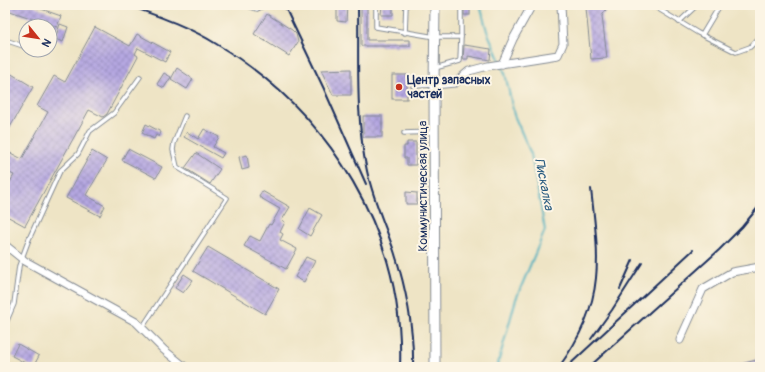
<svg xmlns="http://www.w3.org/2000/svg" width="765" height="372" viewBox="0 0 765 372" font-family="Pangolin,sans-serif">
	<style>
		.lines { fill: none; stroke-linecap: round; stroke-linejoin: round }
		.stream { stroke: #40adbe; stroke-width: 2 }
		.building { fill: url(#building-cross-hatch) }
		.service-casing { stroke: #848a92; stroke-width: 5.5 }
		.minor-casing { stroke: #848a92; stroke-width: 9 }
		.secondary-casing { stroke: #848a92; stroke-width: 11 }
		.service { stroke: #fff; stroke-width: 3.5 }
		.minor { stroke: #fff; stroke-width: 7 }
		.secondary { stroke: #fff; stroke-width: 9 }
		.rail { stroke: #1b2f5e; stroke-width: 2 }
		.poi-dot { fill: #c8321e; stroke: #fcf5e5; stroke-width: 1.5 }
		.labels { text-anchor: middle; stroke-width: 4; stroke-linejoin: round; paint-order: stroke }
		.poi-label { font-size: 12px; font-weight: bold; fill: #1b2f5e; stroke: #fcf5e5; text-anchor: start }
		.street-label { font-size: 12px; fill: #1b2f5e; stroke: #fcf5e5 }
		.water-label { font-size: 13px; font-style: italic; fill: #285b80; stroke: #fcf5e5 }
	</style>
	<defs>
		<pattern id="building-cross-hatch" width="8" height="8" patternUnits="userSpaceOnUse"><rect width="8" height="8" fill="#b5a7e1"/><path d="M0 0l8 8M0 8l8-8" fill="none" stroke="#9288ba"/></pattern>
	</defs>
	<rect width="100%" height="100%" fill="#fcf5e5"/>
	<filter id="ink" filterUnits="userSpaceOnUse"><feTurbulence type="fractalNoise" baseFrequency=".025" numOctaves="2"/><feDisplacementMap in="SourceGraphic" scale="8" xChannelSelector="R" yChannelSelector="G"/><feConvolveMatrix kernelMatrix="1 2 1 2 8 2 1 2 1" color-interpolation-filters="sRGB"/></filter>
	<filter id="wash" filterUnits="userSpaceOnUse"><feTurbulence type="fractalNoise" baseFrequency=".012" numOctaves="4" result="noise"/><feDisplacementMap in="SourceGraphic" scale="16" xChannelSelector="R" yChannelSelector="G"/><feGaussianBlur stdDeviation="0.9" result="paint"/><feColorMatrix in="noise" values="0 0 0 0 0 0 0 0 0 0 0 0 0 0 0 0 0 1.4 0 .05"/><feComposite in="paint" operator="in"/></filter>
	<g filter="url(#wash)">
		<rect width="100%" height="100%" fill="#eee4c5"/>
		<g class="lines">
			<!-- stream -->
			<path class="stream" d="M480,5L487,31L505,73L514,115L531,154L545,230L516,299L497,367"/>
		</g>
		<g id="blocks">
			<!-- building -->
			<g class="building">
				<path d="M5,5H30L61,16L57,27L10,11L5,24Z"/>
				<path d="M337,5H347L346,22L337,21Z"/>
				<path d="M361,5H367V40H410V46H361Z"/>
				<path d="M382,5H393V15H381Z"/>
				<rect x="464" y="5" width="6" height="10"/>
				<path d="M588,5H609L602,16L607,58L591,59L586,8Z"/>
				<path d="M267,14L292,30L296,34L298,42L289,56L254,34Z"/>
				<path d="M60,24L68,27L63,42L55,39Z"/>
				<path d="M95,27L130,46L137,34L170,52L165,62L138,48L135,54L138,56L107,114L103,117L89,110L25,226L5,215V191L14,175L5,171V150L22,159L48,112L37,106L54,76L65,82Z"/>
				<path d="M464,45L491,49L490,60L468,56V59H463Z"/>
				<path d="M177,68L193,79L187,89L171,79Z"/>
				<path d="M351,69V95H333L321,70Z"/>
				<path d="M5,70L33,87L5,136Z"/>
				<path d="M164,73L171,77L164,88L157,84Z"/>
				<rect x="392" y="75" width="15" height="24"/>
				<rect x="363" y="116" width="19" height="21"/>
				<path d="M146,124L161,132L159,137L156,135L154,139L142,133Z"/>
				<path d="M204,129L219,137L213,147L224,153L221,158L184,137L187,132L198,139Z"/>
				<path d="M407,142H416V165H407V158H404V146H407Z"/>
				<path d="M128,149L162,167L156,178L122,160Z"/>
				<path d="M92,151L107,160L86,195L105,206L100,216L66,198Z"/>
				<path d="M196,153L220,169L210,184L185,168Z"/>
				<path d="M247,155L249,168L242,170L239,157Z"/>
				<path d="M262,191L290,207L282,220L285,222L280,232L283,234L280,240L297,249L286,269L244,246L250,236L260,241L269,224L271,225L280,209L259,197Z"/>
				<path d="M406,192L417,193V204H406Z"/>
				<path d="M310,208L322,215L310,236L299,229Z"/>
				<path d="M208,247L279,289L265,314L193,271Z"/>
				<path d="M306,257L315,261L304,282L295,277Z"/>
				<path d="M184,274L193,280L183,293L175,288Z"/>
				<path d="M18,344L39,356L33,367L12,356Z"/>
				<path d="M760,359V367H737V365Z"/>
			</g>
		</g>
	</g>
	<g filter="url(#ink)">
		<use href="#blocks" fill-opacity="0" stroke="#848a92" stroke-width="1"/>
		<g class="lines">
			<defs>
				<g id="service">
					<path d="M245,5L257,9L265,5"/>
					<path d="M376,5V27L435,37H461L460,61L435,68"/>
					<path d="M652,5L698,33L736,52L750,47L760,37"/>
					<path d="M679,22L697,5"/>
					<path d="M405,33L406,5"/>
					<path d="M702,35L720,5"/>
					<path d="M461,37V5"/>
					<path d="M5,40L26,47"/>
					<path d="M34,50H35"/>
					<path d="M413,86L434,85"/>
					<path d="M404,133L433,132"/>
					<path d="M5,325L14,304L19,266L29,239L60,171L78,154L90,131L114,113L140,77"/>
					<path d="M142,328L227,198L177,167L173,150L174,143L185,116"/>
				</g>
				<g id="minor">
					<path d="M502,64L513,39L532,5"/>
					<path d="M434,85L455,83L469,71L488,66L558,55L563,44L561,5"/>
					<path d="M5,245L25,261L136,322L164,350L185,367"/>
					<path d="M680,340L703,289L732,272L760,267"/>
				</g>
				<path id="secondary" d="M435,5L434,85L435,367"/>
			</defs>
			<!-- service casing -->
			<use href="#service" class="service-casing"/>
			<!-- minor casing -->
			<use href="#minor" class="minor-casing"/>
			<!-- secondary casing -->
			<use href="#secondary" class="secondary-casing"/>
			<!-- service -->
			<use href="#service" class="service"/>
			<!-- minor -->
			<use href="#minor" class="minor"/>
			<!-- secondary -->
			<use href="#secondary" class="secondary"/>
			<!-- rail -->
			<g class="rail">
				<path d="M127,5C158,16 190,27 218,45C330,113 405,234 400,367"/>
				<path d="M284,5L324,89L366,184"/>
				<path d="M358,5C359,59 355,118 367,171C373,199 385,225 394,251C406,288 414,328 413,367"/>
				<path d="M620,289L633,260"/>
				<path d="M591,339L612,310L642,263"/>
				<path d="M559,367C578,341 593,310 596,278C599,248 594,218 591,189"/>
				<path d="M567,367L693,250"/>
				<path d="M589,367L719,250L742,227L760,205"/>
			</g>
		</g>
	</g>
	<!-- markers -->
	<circle class="poi-dot" cx="399" cy="87" r="4"/>
	<g class="labels">
		<!-- poi labels -->
		<g class="poi-label">
			<text x="407" y="84">Центр запасных<tspan x="407" dy="14">частей</tspan></text>
		</g>
		<!-- street labels -->
		<g class="street-label">
			<text transform="translate(423 186) rotate(-90)" y="4">Коммунистическая улица</text>
		</g>
		<!-- water labels -->
		<g class="water-label">
			<text transform="translate(545 184) rotate(79)" y="5">Пискалка</text>
		</g>
	</g>
	<!-- margin -->
	<rect width="765" height="372" fill="none" stroke="#fcf5e5" stroke-width="20"/>
	<!-- north arrow -->
	<g transform="translate(38 38) rotate(120)"><circle r="19" fill="#fcf5e5" stroke="#a2a6af"/>
	<path d="M0-3L7 15L0 10L-7 15Z" fill="#c8321e"/>
	<text y="-6" font-size="11" font-weight="bold" text-anchor="middle" fill="#1b2f5e">N</text>
	</g>
</svg>
